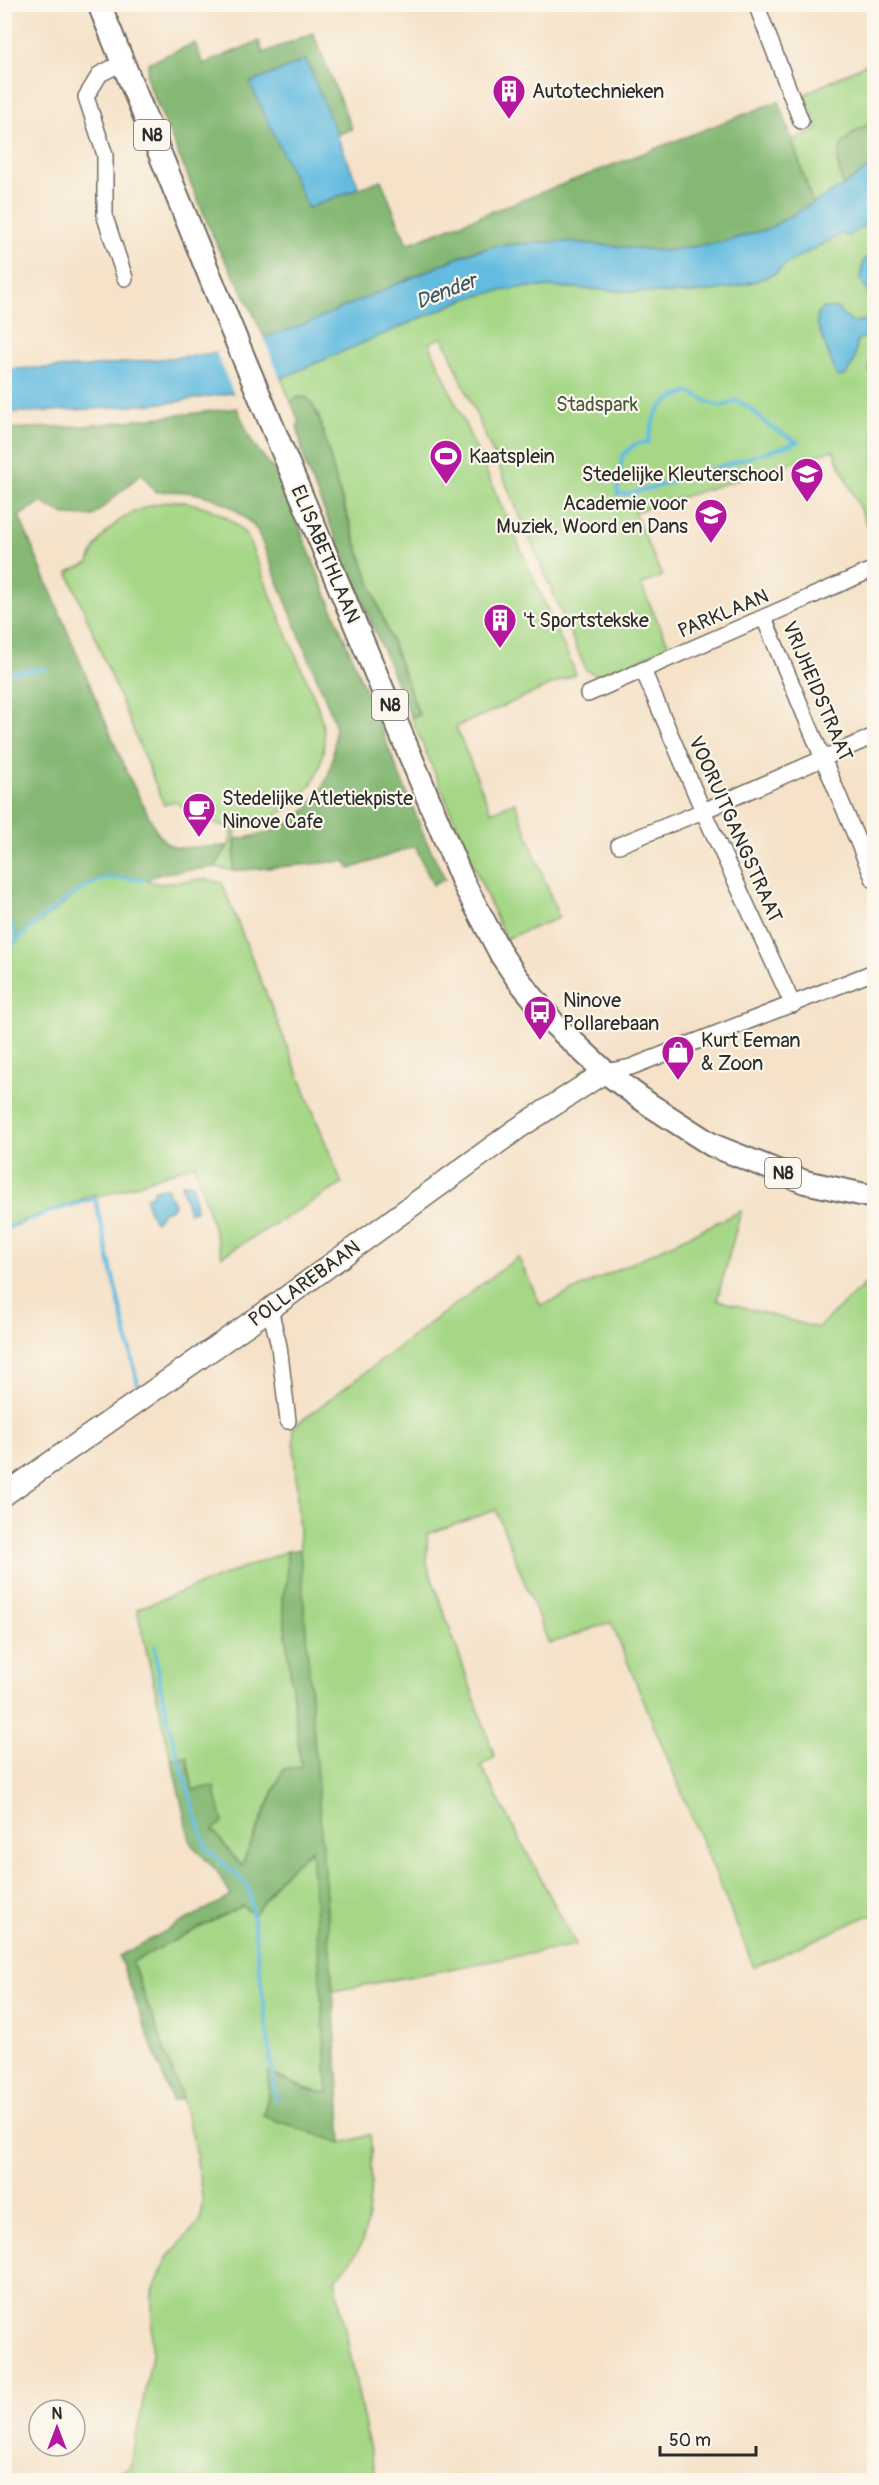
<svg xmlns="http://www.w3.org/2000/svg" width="879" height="2485" viewBox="0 0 879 2485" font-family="Pangolin,sans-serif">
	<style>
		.green { fill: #a5d786; stroke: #688158; stroke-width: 1.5 }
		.forest { fill: #84b873; stroke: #58724f; stroke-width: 1.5 }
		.water { fill: #63bce0; stroke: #477486; stroke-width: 1.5 }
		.pier { fill: #f5e2c9 }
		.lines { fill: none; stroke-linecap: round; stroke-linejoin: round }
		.stream { stroke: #63bce0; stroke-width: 4 }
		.street-casing { stroke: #726b62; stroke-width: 18 }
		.secondary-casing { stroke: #726b62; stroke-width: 24 }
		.primary-casing { stroke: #726b62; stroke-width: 26 }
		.street { stroke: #fff; stroke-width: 15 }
		.secondary { stroke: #fff; stroke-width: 21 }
		.primary { stroke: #fff; stroke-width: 22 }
		.labels { text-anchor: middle; stroke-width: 4.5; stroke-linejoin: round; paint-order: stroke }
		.shield { fill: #fbf7ec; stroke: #696865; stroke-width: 1.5 }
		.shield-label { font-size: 18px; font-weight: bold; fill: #2b2b2b }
		.poi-label { font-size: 20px; fill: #2b2b2b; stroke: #fbf7ec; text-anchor: start }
		.park-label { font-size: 20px; fill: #4a5642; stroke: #fbf7ec }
		.street-label { font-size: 20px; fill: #2b2b2b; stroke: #fbf7ec }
		.water-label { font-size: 21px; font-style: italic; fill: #3c5661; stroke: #fbf7ec }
	</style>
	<rect width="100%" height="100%" fill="#fbf7ec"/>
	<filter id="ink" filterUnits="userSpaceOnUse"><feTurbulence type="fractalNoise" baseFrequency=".0167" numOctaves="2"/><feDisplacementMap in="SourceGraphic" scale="12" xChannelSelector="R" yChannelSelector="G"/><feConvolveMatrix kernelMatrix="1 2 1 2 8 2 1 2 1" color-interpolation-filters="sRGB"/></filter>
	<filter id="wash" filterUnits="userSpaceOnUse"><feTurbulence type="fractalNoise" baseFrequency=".008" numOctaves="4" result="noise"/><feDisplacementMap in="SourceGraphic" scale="24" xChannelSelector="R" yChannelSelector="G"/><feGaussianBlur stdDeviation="1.35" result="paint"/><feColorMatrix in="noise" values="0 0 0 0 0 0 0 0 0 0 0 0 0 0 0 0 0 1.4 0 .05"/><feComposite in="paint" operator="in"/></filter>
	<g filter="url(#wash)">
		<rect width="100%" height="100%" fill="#f5e2c9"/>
		<!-- green -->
		<g class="green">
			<path d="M874,60V121L852,133L837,162L843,186L813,204L792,140L818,130L805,94Z"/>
			<path d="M874,219V540L833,450L634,512L662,576L641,585L669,646L601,677L586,670L443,337L429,343L576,674L456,727L491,812L515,802L559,918L505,939L411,717L419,714L371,586L339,490L318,413L299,397L291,402L281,378L465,299C489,293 513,287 537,287C612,286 689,306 761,279C770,275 778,274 784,265L841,234L849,236Z"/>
			<path d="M175,501C204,504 228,513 247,536C263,577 280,618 297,658C308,684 324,712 324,740C323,791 283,822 236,827L233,871L215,867L230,843L232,827C209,824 192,816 174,801L164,805L68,572L89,563C101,524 137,505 175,501Z"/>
			<path d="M105,878L145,880L160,884L204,879L222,883L342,1184L222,1256L194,1164L133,1186L98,1197L95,1194L5,1230L4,909L18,938L80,891Z"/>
			<path d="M741,1211L717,1300L817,1328L874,1276V1913L754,1967L611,1622L549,1644L496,1510L427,1534V1564L495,1757L481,1766L576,1945L333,1991L303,1605L293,1427L518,1257L541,1306Z"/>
			<path d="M287,1551V1582L282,1598L301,1767L283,1769L241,1867L213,1830L193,1791L187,1757L171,1759L137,1609Z"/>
			<path d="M312,1849L328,2093L306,2089L268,2072L269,2092L263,2116L342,2143L370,2135C373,2161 371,2223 360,2246C354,2258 343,2270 335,2280L376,2480H98L130,2468L152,2355V2294L167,2258L201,2220L202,2197L196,2154L182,2098L132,1962L242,1906L254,1915L279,1879Z"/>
		</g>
		<!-- forest -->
		<g class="forest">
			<path d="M313,33L352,129L336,135L306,61L308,208L381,180L407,244L779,101L813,204L768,229L722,242L666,251L571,242H544L497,246L470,252L304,325L265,339L242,290L219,250L147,80L148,63L195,43L203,64L259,41L263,53Z"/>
			<path d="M874,121V164L843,186C833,145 839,141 874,121Z"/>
			<path d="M299,397L308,398C322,415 331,466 338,489C362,565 391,640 419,715L411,717L306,467L297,425L300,424L291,402Z"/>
			<path d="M237,408L252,442L279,477L425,838L445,879L433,885L415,846L350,869L345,861L233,871L236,839C303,832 340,788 334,720L257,530C230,498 196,488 155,492L142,473L93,516L65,515L41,502L19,516L127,773L157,832L166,843L177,848L227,846L215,867L163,873L145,880L105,878L80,891L18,939L4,909L5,429L85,426Z"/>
			<path d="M300,1549L333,1991L342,2143L263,2116L269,2092L268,2072L306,2089L328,2093L311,1849L279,1879L254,1915L242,1906L132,1962L182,2098L172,2101L119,1956L231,1896L216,1870L191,1844L171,1759L187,1757L193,1790L214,1786L223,1822L213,1830L241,1866L284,1769L301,1767L282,1598L287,1582V1551Z"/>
		</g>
		<!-- water -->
		<g class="water">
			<path d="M306,60L359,188L308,208L250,83Z"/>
			<path d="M874,164V219L849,236L841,234L784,265C778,274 771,275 761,279C689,306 612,286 538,287C513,287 489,293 465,299L272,382L237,392L175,402L93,409L5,413L4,369L86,367L216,353L303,325L471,252L497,246L544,242H571L666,251L722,242L768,229L843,186Z"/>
			<path d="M874,254V375L869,372L872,339L862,337L857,341L854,362L845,376L837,377L817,323L818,312L824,308H837C849,323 853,326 871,317V300L860,277L864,260Z"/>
			<path d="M184,1183L193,1184L196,1211L189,1212L181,1185Z"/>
			<path d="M167,1188L174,1204L172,1209L163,1212L155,1222L148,1209L146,1197L152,1195L154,1189Z"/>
		</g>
		<!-- pier -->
		<path class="pier" d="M263,336L281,381L234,395L215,350Z"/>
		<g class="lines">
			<!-- stream -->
			<g class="stream">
				<path d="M689,392C708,400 718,413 736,400L750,408L769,426L798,442L655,487L628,494H617L622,456L635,444L648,442C656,409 657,403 689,392Z"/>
				<path d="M4,673L45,669"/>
				<path d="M4,909L18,939"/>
				<path d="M4,953C26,930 73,889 103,879C114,875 133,880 145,880"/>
				<path d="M4,1229L52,1211L95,1198L138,1385"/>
				<path d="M155,1646L159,1681L173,1740L206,1848L246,1884L250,1894L276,2100"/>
			</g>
		</g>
	</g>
	<g filter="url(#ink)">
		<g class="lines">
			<defs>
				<g id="street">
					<path d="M756,4L801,121"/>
					<path d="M122,63L100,74L86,97L105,155V217L125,278"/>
					<path d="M764,618L874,880"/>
					<path d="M643,670L703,811L793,1005"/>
					<path d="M588,694L874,569"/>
					<path d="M619,845L703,811L874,736"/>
					<path d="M605,1072L631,1067L874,972"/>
					<path d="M270,1309L279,1346L288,1421"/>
				</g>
				<path id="secondary" d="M4,1495L270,1309L517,1129L605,1072"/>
				<path id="primary" d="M99,4L229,323L464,884L502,956L517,978L556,1026L605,1072L650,1105L712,1145L805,1182L874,1197"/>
			</defs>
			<!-- street casing -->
			<use href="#street" class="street-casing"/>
			<!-- secondary casing -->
			<use href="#secondary" class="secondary-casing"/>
			<!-- primary casing -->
			<use href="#primary" class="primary-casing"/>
			<!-- street -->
			<use href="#street" class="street"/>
			<!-- secondary -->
			<use href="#secondary" class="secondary"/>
			<!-- primary -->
			<use href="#primary" class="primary"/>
		</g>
	</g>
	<!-- icons -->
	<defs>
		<symbol id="building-pin" viewBox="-11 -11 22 30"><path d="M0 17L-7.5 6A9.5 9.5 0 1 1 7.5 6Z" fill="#b5179e" stroke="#fbf7ec"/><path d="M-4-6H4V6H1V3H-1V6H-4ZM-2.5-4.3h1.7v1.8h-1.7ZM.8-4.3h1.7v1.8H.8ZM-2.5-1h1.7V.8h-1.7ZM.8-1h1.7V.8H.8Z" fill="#fff"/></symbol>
		<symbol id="stadium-pin" viewBox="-11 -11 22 30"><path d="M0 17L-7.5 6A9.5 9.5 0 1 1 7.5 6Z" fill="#b5179e" stroke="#fbf7ec"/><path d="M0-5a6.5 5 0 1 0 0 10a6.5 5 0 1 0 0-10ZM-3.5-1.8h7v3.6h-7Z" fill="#fff"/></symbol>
		<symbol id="school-pin" viewBox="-11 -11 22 30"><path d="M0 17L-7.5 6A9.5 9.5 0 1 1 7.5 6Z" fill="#b5179e" stroke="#fbf7ec"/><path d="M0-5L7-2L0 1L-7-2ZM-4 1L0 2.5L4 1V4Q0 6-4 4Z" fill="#fff"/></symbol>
		<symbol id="cafe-pin" viewBox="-11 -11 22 30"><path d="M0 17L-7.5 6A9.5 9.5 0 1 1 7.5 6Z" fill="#b5179e" stroke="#fbf7ec"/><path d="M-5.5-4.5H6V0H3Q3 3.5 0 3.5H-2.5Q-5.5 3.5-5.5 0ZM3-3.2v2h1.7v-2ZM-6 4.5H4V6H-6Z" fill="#fff"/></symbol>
		<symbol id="bus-pin" viewBox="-11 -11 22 30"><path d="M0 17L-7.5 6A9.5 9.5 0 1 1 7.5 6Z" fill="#b5179e" stroke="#fbf7ec"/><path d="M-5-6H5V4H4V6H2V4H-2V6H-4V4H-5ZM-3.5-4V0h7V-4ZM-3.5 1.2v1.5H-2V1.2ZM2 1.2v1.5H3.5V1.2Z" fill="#fff"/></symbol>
		<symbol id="shop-pin" viewBox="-11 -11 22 30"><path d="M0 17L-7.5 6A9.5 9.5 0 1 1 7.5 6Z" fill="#b5179e" stroke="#fbf7ec"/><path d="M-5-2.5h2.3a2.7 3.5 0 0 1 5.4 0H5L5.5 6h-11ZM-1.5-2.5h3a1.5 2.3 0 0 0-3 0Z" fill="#fff"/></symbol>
	</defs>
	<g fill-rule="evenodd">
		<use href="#building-pin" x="490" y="72" width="38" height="52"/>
		<use href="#stadium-pin" x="427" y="437" width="38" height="52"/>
		<use href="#school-pin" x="788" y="455" width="38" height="52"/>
		<use href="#school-pin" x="692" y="496" width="38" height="52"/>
		<use href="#building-pin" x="481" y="601" width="38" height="52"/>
		<use href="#cafe-pin" x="180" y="790" width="38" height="52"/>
		<use href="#bus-pin" x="521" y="993" width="38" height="52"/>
		<use href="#shop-pin" x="659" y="1033" width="38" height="52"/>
	</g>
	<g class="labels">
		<!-- shield labels -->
		<g class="shield">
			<rect x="134" y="120" width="36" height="30" rx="4.5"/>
			<rect x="372" y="690" width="36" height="30" rx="4.5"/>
			<rect x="765" y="1158" width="36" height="30" rx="4.5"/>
		</g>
		<g class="shield-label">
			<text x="152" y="141">N8</text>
			<text x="390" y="711">N8</text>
			<text x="783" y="1179">N8</text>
		</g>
		<!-- poi labels -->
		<g class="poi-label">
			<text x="532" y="98">Autotechnieken</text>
			<text x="469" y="463">Kaatsplein</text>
			<text x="784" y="481" text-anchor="end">Stedelijke Kleuterschool</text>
			<text x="688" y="510" text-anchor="end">Academie voor<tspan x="688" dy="23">Muziek, Woord en Dans</tspan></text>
			<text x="523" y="627">'t Sportstekske</text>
			<text x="222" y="805">Stedelijke Atletiekpiste<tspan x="222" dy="23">Ninove Cafe</tspan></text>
			<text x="563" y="1007">Ninove<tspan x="563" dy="23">Pollarebaan</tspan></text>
			<text x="701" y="1047">Kurt Eeman<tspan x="701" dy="23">&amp; Zoon</tspan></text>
		</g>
		<!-- park labels -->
		<g class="park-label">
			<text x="597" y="411">Stadspark</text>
		</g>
		<!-- street labels -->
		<g class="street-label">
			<text transform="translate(326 554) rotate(67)" y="7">ELISABETHLAAN</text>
			<text transform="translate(723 613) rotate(-23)" y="7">PARKLAAN</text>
			<text transform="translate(818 691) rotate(67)" y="7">VRIJHEIDSTRAAT</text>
			<text transform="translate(736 829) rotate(66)" y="7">VOORUITGANGSTRAAT</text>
			<text transform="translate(304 1283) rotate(-36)" y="7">POLLAREBAAN</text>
		</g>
		<!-- water labels -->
		<g class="water-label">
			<text transform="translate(446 291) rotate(-21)" y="7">Dender</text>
		</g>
	</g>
	<!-- margin -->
	<rect width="879" height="2485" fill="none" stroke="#fbf7ec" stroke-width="24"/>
	<!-- north arrow -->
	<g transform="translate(57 2428)"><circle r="28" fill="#fbf7ec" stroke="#a8a59f" stroke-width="1.5"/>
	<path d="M0-4.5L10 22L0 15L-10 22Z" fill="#b5179e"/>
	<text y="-9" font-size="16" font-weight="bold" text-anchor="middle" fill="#2b2b2b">N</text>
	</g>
	<!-- scale -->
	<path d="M660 2446v9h96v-9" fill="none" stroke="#2b2b2b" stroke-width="3"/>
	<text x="669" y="2446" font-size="18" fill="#2b2b2b" stroke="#fbf7ec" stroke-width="4.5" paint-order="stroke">50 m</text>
</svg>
